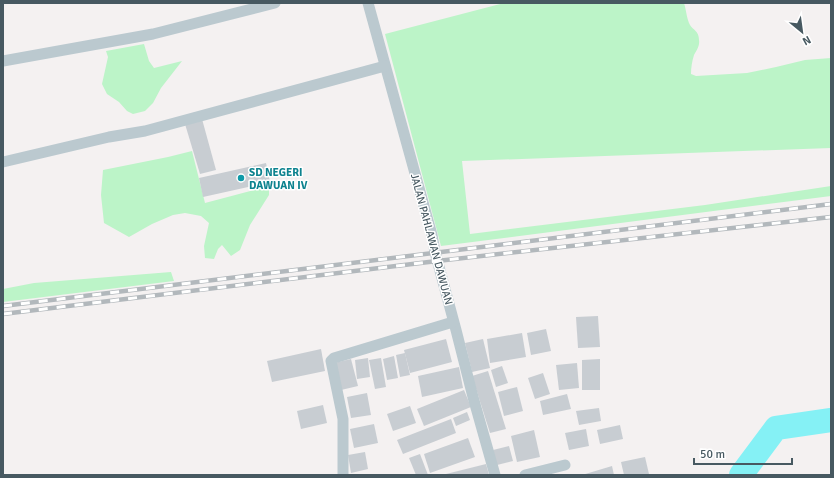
<svg xmlns="http://www.w3.org/2000/svg" width="834" height="478" viewBox="0 0 834 478" font-family="Signika,sans-serif">
	<style>
		.green { fill: #bcf4c8 }
		.lines { fill: none; stroke-linecap: round; stroke-linejoin: round }
		.river { stroke: #85f1f5; stroke-width: 24 }
		.building { fill: #c8cdd2 }
		.minor { stroke: #bbc9cf; stroke-width: 11 }
		.rail-casing { stroke: #b2b8bc; stroke-width: 4.5 }
		.rail { stroke: #fff; stroke-width: 3; stroke-dasharray: 9; stroke-linecap: butt }
		.culture-dot { fill: #0f9aa8; stroke: #fff; stroke-width: 1.5 }
		.labels { text-anchor: middle; stroke-width: 3; stroke-linejoin: round; paint-order: stroke }
		.culture-label { font-size: 11px; font-weight: bold; fill: #0d838f; stroke: #fff; text-anchor: start }
		.street-label { font-size: 11px; fill: #475961; stroke: #fff }
	</style>
	<rect width="100%" height="100%" fill="#f4f1f1"/>
	<!-- green -->
	<g class="green">
		<path d="M504,3H684C686,9 687,20 690,25C693,30 699,31 699,40C700,46 696,51 694,55C692,61 691,68 691,74L696,76L747,73L776,67L805,60L831,58V148L462,161L470,234L705,205L831,186V196L441,246L385,34Z"/>
		<path d="M144,44L149,61L154,68L182,61L161,88L153,103L145,111L133,114L127,111L119,102L107,94L102,84L108,57L106,51Z"/>
		<path d="M192,151L205,203L269,186V195L250,225L240,250L231,256L222,245L218,249L214,259L205,258L204,246L209,223L201,216L185,213L173,215L152,224L129,237L104,223L101,195L103,170L168,157Z"/>
		<path d="M171,272L174,281L3,302V289L34,283Z"/>
	</g>
	<g class="lines">
		<!-- river -->
		<path class="river" d="M741,475L776,428L831,420"/>
	</g>
	<!-- building -->
	<g class="building">
		<path d="M202,119L216,170L200,174L185,124Z"/>
		<path d="M266,163L270,182L203,197L199,178Z"/>
		<path d="M598,316L600,347L578,348L576,317Z"/>
		<path d="M546,329L551,351L531,355L527,333Z"/>
		<path d="M522,333L526,357L490,363L487,339Z"/>
		<path d="M446,339L452,362L410,373L404,350Z"/>
		<path d="M483,339L490,368L472,372L465,343Z"/>
		<path d="M321,349L325,371L272,382L267,361Z"/>
		<path d="M405,353L410,375L400,377L396,355Z"/>
		<path d="M394,356L398,378L387,380L383,359Z"/>
		<path d="M368,358L370,377L357,379L355,360Z"/>
		<path d="M381,358L386,387L375,389L369,360Z"/>
		<path d="M351,359L358,386L341,390L334,363Z"/>
		<path d="M600,359V390H582V360Z"/>
		<path d="M577,363L579,388L559,390L556,365Z"/>
		<path d="M502,366L508,383L496,387L491,370Z"/>
		<path d="M459,367L463,388L422,397L418,376Z"/>
		<path d="M488,371L506,429L490,433L472,376Z"/>
		<path d="M543,373L550,394L535,399L528,378Z"/>
		<path d="M517,387L523,411L504,416L498,392Z"/>
		<path d="M464,390L471,407L424,426L417,409Z"/>
		<path d="M367,393L371,415L351,418L347,397Z"/>
		<path d="M567,394L571,409L543,415L540,401Z"/>
		<path d="M323,405L327,423L301,429L297,411Z"/>
		<path d="M410,406L416,423L393,431L387,414Z"/>
		<path d="M599,408L601,421L579,425L576,411Z"/>
		<path d="M467,412L470,420L456,426L453,418Z"/>
		<path d="M451,419L456,433L403,454L397,440Z"/>
		<path d="M374,424L378,443L354,448L350,429Z"/>
		<path d="M620,425L623,439L600,444L597,430Z"/>
		<path d="M586,429L589,446L569,450L565,433Z"/>
		<path d="M534,430L540,457L517,462L511,436Z"/>
		<path d="M468,438L475,457L430,473L424,454Z"/>
		<path d="M509,446L513,461L497,465L493,450Z"/>
		<path d="M365,452L368,469L351,473L348,455Z"/>
		<path d="M420,454L428,475H416L409,458Z"/>
		<path d="M645,457L649,474L642,475H624L621,462Z"/>
		<path d="M486,464L489,475H446V474Z"/>
		<path d="M612,466L614,475H582Z"/>
	</g>
	<g class="lines">
		<!-- minor -->
		<g class="minor">
			<path d="M368,3L432,235L435,252L456,330L473,397L495,475"/>
			<path d="M3,61L153,34L275,3"/>
			<path d="M3,162L109,137L145,131L385,66"/>
			<path d="M343,475V419L331,361L334,358L453,322"/>
			<path d="M525,475L565,465"/>
		</g>
		<defs>
			<g id="rail">
				<path d="M3,306L831,204"/>
				<path d="M3,314L437,261L831,217"/>
			</g>
		</defs>
		<!-- rail casing -->
		<use href="#rail" class="rail-casing"/>
		<!-- rail -->
		<use href="#rail" class="rail"/>
	</g>
	<!-- markers -->
	<circle class="culture-dot" cx="241" cy="178" r="4"/>
	<g class="labels">
		<!-- culture labels -->
		<g class="culture-label">
			<text x="249" y="176">SD NEGERI<tspan x="249" dy="13">DAWUAN IV</tspan></text>
		</g>
		<!-- street labels -->
		<g class="street-label">
			<text transform="translate(432 239) rotate(75)" y="4">JALAN PAHLAWAN DAWUAN</text>
		</g>
	</g>
	<!-- border -->
	<rect width="834" height="478" fill="none" stroke="#475961" stroke-width="8"/>
	<!-- north arrow -->
	<g transform="translate(802 32) rotate(151)" stroke="#ffffff" stroke-width="3" paint-order="stroke">
	<path d="M0-3L7 15L0 10L-7 15Z" fill="#475961"/>
	<text y="-6" font-size="11" font-weight="bold" text-anchor="middle" fill="#475961">N</text>
	</g>
	<!-- scale -->
	<path d="M694 458v6h98v-6" fill="none" stroke="#475961" stroke-width="2"/>
	<text x="700" y="458" font-size="12" fill="#475961" stroke="#ffffff" stroke-width="3" paint-order="stroke">50 m</text>
</svg>
